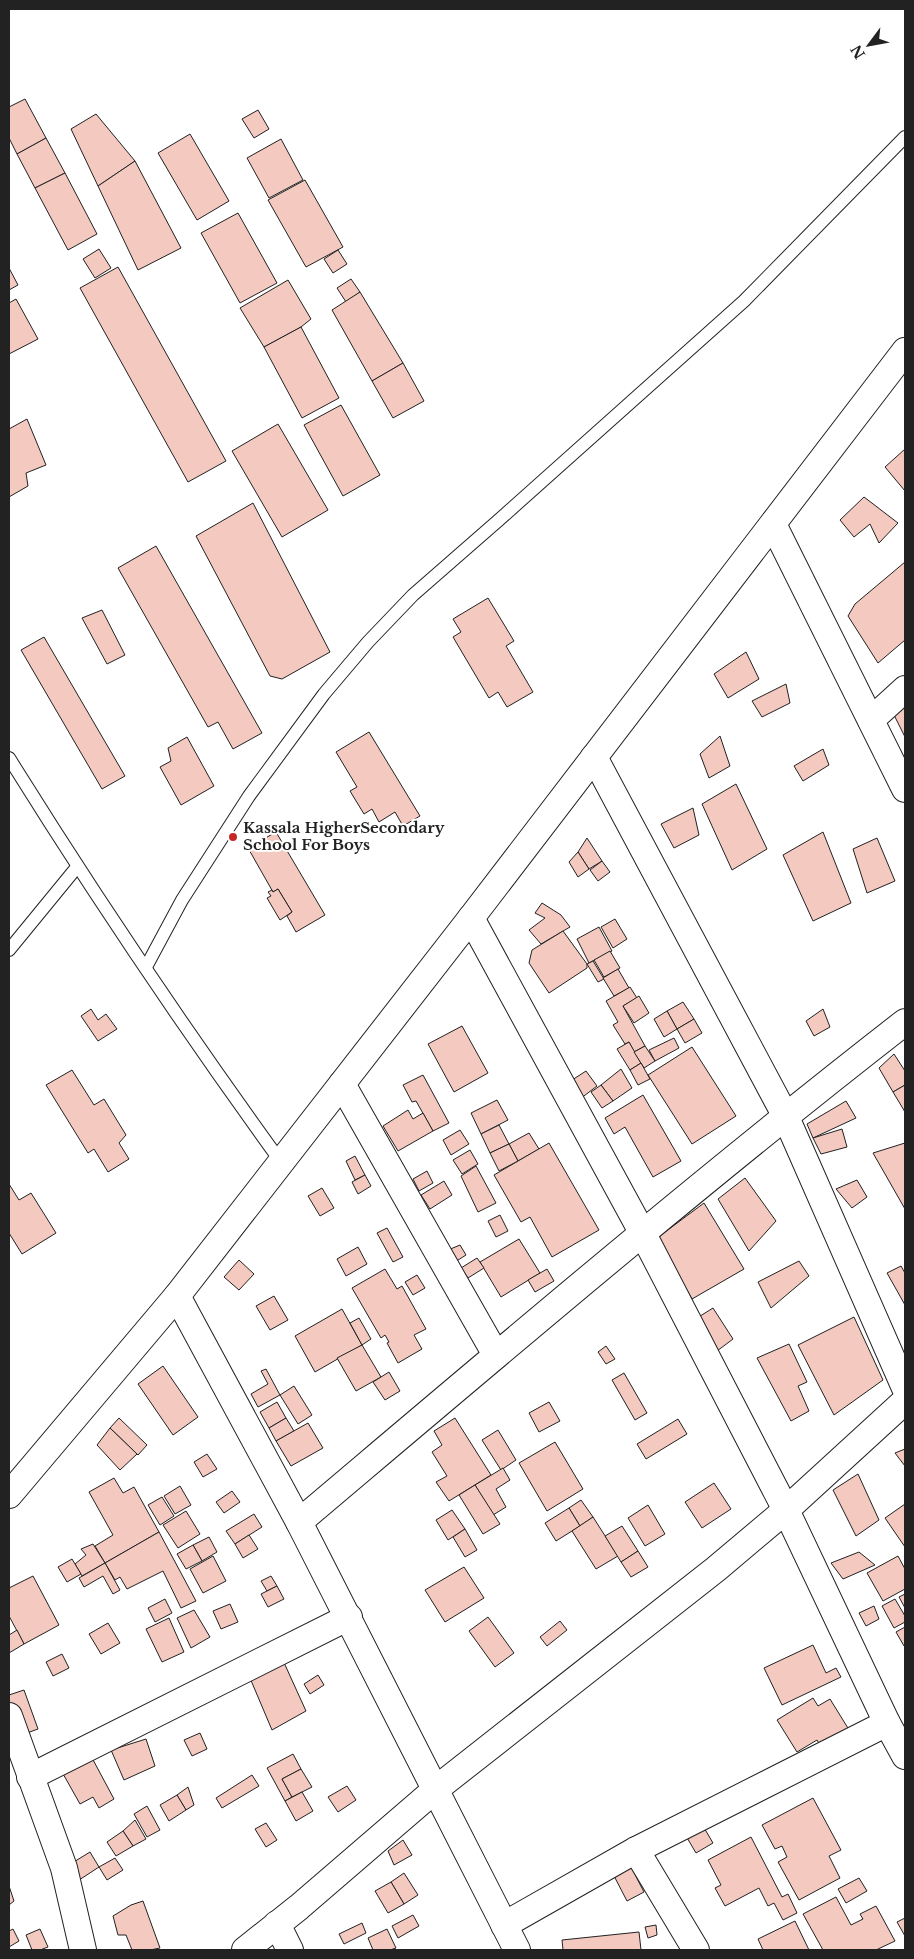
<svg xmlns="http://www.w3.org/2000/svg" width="914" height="1959" viewBox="0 0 914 1959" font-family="'Libre Baskerville',serif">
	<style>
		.building { fill: #f3c9c0; stroke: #222 }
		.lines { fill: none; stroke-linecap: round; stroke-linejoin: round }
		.lane-casing { stroke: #222; stroke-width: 14 }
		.street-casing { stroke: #222; stroke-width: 28 }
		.lane { stroke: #fff; stroke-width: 12 }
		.street { stroke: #fff; stroke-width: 26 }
		.poi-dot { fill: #c62828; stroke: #fff; stroke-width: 2 }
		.labels { text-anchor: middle; stroke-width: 4; stroke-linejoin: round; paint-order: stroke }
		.poi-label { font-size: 15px; font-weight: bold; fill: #222; stroke: #fff; text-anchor: start }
	</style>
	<rect width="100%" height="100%" fill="#fff"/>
	<!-- building -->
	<g class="building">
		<path d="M25,99L46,138L17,154L9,138V107Z"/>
		<path d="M258,110L269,129L254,138L242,119Z"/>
		<path d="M96,114L135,161L98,186L71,129Z"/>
		<path d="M190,134L229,201L197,220L158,153Z"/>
		<path d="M46,138L65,173L35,188L17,154Z"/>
		<path d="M281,139L303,180L269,198L247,158Z"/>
		<path d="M135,161L181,248L138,270L98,186Z"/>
		<path d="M65,173L97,234L68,250L35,188Z"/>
		<path d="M305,180L343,247L306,267L268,200Z"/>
		<path d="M238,213L277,283L240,303L201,233Z"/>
		<path d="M99,249L111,268L95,278L83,259Z"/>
		<path d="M338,250L347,264L333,273L324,259Z"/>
		<path d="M118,267L226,461L188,482L80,288Z"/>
		<path d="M9,268L18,285L9,290Z"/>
		<path d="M351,279L360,292L346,302L337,288Z"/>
		<path d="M288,280L311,319L301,327L264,347L240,308Z"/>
		<path d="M360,292L403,363L372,381L332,310Z"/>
		<path d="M16,299L38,339L9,354V303Z"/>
		<path d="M301,327L339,398L302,418L264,347Z"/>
		<path d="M403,363L424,401L393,418L372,381Z"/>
		<path d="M341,405L380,475L343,496L304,425Z"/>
		<path d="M27,419L46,465L26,473L28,486L9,497V429Z"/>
		<path d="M278,424L328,510L282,537L232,451Z"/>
		<path d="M905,449V491L885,467Z"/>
		<path d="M864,497L898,523L879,543L870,524L854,537L840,520Z"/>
		<path d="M253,503L330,652L282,679L270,676L196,536Z"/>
		<path d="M156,546L262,733L233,749L218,722L208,727L118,568Z"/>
		<path d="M905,562V640L878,663L848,616L855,604Z"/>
		<path d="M488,598L514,641L506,646L533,692L507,707L498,692L489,698L453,637L461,632L453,619Z"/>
		<path d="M102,610L125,655L107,664L82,618Z"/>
		<path d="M44,637L125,776L102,789L21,650Z"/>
		<path d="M746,652L759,679L728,698L714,674Z"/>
		<path d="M786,684L790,703L762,717L752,701Z"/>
		<path d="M905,705V737L892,711Z"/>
		<path d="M369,732L420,816L403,826L395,812L379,822L372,809L364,814L350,791L357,787L336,752Z"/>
		<path d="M720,736L730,766L709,778L700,754Z"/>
		<path d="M187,737L214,786L181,805L160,767L171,761L168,748Z"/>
		<path d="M823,749L829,765L803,781L794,766Z"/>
		<path d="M736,784L767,849L732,870L702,804Z"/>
		<path d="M693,808L699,835L674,848L661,824Z"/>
		<path d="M276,832L325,915L296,932L287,916L292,912L278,889L273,892L248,848Z"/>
		<path d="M823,832L851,903L813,921L783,855Z"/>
		<path d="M587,838L602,861L589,869L578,852Z"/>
		<path d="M877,838L895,881L867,893L853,849Z"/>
		<path d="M578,852L589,869L578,877L569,862Z"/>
		<path d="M602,861L610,872L598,881L590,870Z"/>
		<path d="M278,889L292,912L280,920L267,898L271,896L268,892L272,890L273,892Z"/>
		<path d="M542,903L561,915L570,927L541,944L529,930L545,918L535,913Z"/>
		<path d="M615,919L627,939L613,948L601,927Z"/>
		<path d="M599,927L612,951L589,963L577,939Z"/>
		<path d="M563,931L587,964V968L549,993L529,963L532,950Z"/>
		<path d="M610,951L620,968L604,977L594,960Z"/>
		<path d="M593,961L604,979L598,982L587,964Z"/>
		<path d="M618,969L629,988L614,996L603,978Z"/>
		<path d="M630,987L637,998L623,1006L645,1046L634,1052L629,1042L625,1044L613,1025L618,1022L606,1001Z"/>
		<path d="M639,996L649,1013L634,1023L623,1006Z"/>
		<path d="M683,1002L694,1019L677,1029L667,1011Z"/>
		<path d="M91,1009L98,1020L106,1014L117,1029L98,1041L81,1016Z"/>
		<path d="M823,1009L830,1027L814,1036L806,1021Z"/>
		<path d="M667,1011L677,1029L664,1037L654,1019Z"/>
		<path d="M694,1019L702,1033L685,1043L677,1029Z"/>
		<path d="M462,1026L488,1073L454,1092L428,1044Z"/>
		<path d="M674,1038L679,1048L655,1061L649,1050Z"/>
		<path d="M629,1042L641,1063L630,1070L617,1049Z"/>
		<path d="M645,1046L655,1061L644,1068L634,1052Z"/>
		<path d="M692,1047L736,1116L692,1144L648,1075Z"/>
		<path d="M894,1054L905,1071V1085L893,1092L879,1068Z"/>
		<path d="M641,1063L650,1079L638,1085L630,1070Z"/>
		<path d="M621,1069L632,1088L613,1101L601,1085Z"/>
		<path d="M72,1070L94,1105L104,1099L126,1135L119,1143L129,1159L108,1172L94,1149L88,1153L46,1085Z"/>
		<path d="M586,1071L597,1086L580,1099L569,1082Z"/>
		<path d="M423,1075L449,1123L433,1131L416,1101L412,1102L403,1085Z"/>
		<path d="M601,1085L613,1101L602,1108L591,1092Z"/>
		<path d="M905,1085V1112L893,1092Z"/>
		<path d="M643,1095L681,1161L653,1177L625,1127L614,1134L605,1118Z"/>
		<path d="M497,1100L508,1120L481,1134L471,1113Z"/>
		<path d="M846,1101L856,1118L813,1138L807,1124Z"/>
		<path d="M408,1110L413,1119L423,1113L433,1131L398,1151L383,1126Z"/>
		<path d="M499,1125L509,1144L490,1153L481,1134Z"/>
		<path d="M842,1129L847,1147L821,1154L813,1138Z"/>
		<path d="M460,1130L469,1144L451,1155L443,1140Z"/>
		<path d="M529,1133L539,1149L518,1161L509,1144Z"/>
		<path d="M549,1143L599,1230L552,1257L530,1217L521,1222L494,1175Z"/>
		<path d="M905,1143V1209L873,1153Z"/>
		<path d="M509,1144L518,1161L499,1171L490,1153Z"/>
		<path d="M470,1150L478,1164L462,1174L453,1160Z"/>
		<path d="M355,1156L365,1175L355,1180L346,1161Z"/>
		<path d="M476,1166L496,1203L478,1212L461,1176Z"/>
		<path d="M427,1171L433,1183L419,1191L413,1179Z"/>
		<path d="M365,1175L371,1186L358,1194L352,1182Z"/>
		<path d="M745,1178L776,1221L749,1251L718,1199Z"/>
		<path d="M857,1180L867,1197L852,1208L836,1189Z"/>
		<path d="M444,1181L452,1195L430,1209L421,1195Z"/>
		<path d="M9,1184L19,1200L31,1193L56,1233L22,1254L9,1233Z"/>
		<path d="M322,1188L334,1208L320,1216L308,1196Z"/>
		<path d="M704,1203L744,1269L692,1299L657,1238Z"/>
		<path d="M500,1215L508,1231L496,1237L488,1221Z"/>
		<path d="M387,1228L403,1257L393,1262L377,1233Z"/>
		<path d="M519,1239L540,1273L501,1297L480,1262Z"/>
		<path d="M460,1245L466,1255L455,1262L448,1250Z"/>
		<path d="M358,1247L367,1264L346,1276L337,1259Z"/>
		<path d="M477,1258L484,1268L468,1278L461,1268Z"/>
		<path d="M239,1260L254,1274L239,1290L224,1277Z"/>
		<path d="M799,1261L809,1276L771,1308L758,1282Z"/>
		<path d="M901,1266L905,1273V1305L887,1273Z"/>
		<path d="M385,1269L397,1289L402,1286L426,1329L414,1335L422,1349L398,1363L387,1343L389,1342L385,1335L381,1338L352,1288Z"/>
		<path d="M547,1269L554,1281L535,1292L528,1280Z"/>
		<path d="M417,1275L425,1288L413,1295L405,1282Z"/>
		<path d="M274,1296L288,1320L270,1330L256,1306Z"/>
		<path d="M713,1308L733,1339L717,1351L697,1318Z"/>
		<path d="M342,1309L362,1345L315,1372L295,1336Z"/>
		<path d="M854,1317L883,1380L834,1415L798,1345Z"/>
		<path d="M359,1318L371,1339L362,1345L350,1323Z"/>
		<path d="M789,1344L807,1382L798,1386L809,1411L791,1421L757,1358Z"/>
		<path d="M362,1345L381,1377L356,1391L337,1358Z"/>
		<path d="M606,1346L615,1359L606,1364L598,1352Z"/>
		<path d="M163,1366L198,1417L173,1435L138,1384Z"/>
		<path d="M266,1369L280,1395L258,1407L251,1394L268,1384L261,1371Z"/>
		<path d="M389,1372L400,1391L385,1400L373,1382Z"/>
		<path d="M624,1373L647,1413L635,1420L612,1380Z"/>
		<path d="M294,1386L312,1415L298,1424L280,1395Z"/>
		<path d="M277,1402L286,1418L269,1428L260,1412Z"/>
		<path d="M549,1402L560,1421L539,1432L529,1413Z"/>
		<path d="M119,1418L147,1445L138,1455L110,1428Z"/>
		<path d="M286,1418L294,1431L276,1441L269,1428Z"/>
		<path d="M455,1418L491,1475L449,1501L436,1482L447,1476L432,1452L442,1445L434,1431Z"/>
		<path d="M678,1419L687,1434L646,1459L637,1444Z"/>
		<path d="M308,1423L323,1448L291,1466L276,1441Z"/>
		<path d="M110,1428L137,1454L120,1470L97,1445Z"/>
		<path d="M498,1430L516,1460L501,1470L482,1440Z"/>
		<path d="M555,1442L583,1489L547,1511L519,1463Z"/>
		<path d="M905,1449V1466L895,1453Z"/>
		<path d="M207,1454L217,1469L203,1477L194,1462Z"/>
		<path d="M503,1468L510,1480L496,1489L506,1507L493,1515L475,1485Z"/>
		<path d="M858,1474L879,1520L856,1536L833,1490Z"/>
		<path d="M114,1478L123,1493L134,1487L159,1532L105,1563L95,1546L113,1535L89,1492Z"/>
		<path d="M714,1483L731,1509L702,1528L685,1502Z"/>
		<path d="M475,1485L500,1524L483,1534L459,1495Z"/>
		<path d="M180,1486L191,1505L175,1514L164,1496Z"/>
		<path d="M232,1491L240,1502L224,1513L216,1502Z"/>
		<path d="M162,1497L174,1516L160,1525L148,1505Z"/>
		<path d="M581,1500L593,1517L580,1526L569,1508Z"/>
		<path d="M905,1504V1547L885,1518Z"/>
		<path d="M648,1505L665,1534L645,1546L628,1518Z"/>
		<path d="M569,1508L580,1526L556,1541L545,1523Z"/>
		<path d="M452,1510L465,1529L448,1540L436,1520Z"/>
		<path d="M186,1511L200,1534L178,1548L163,1525Z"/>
		<path d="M254,1514L262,1527L235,1544L226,1531Z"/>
		<path d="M593,1517L618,1556L596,1569L572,1531Z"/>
		<path d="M622,1526L638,1551L621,1562L605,1536Z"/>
		<path d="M465,1529L477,1550L465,1557L453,1537Z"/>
		<path d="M159,1532L196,1601L181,1608L163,1571L127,1589L120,1577L115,1580L105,1563Z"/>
		<path d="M249,1535L258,1549L243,1558L235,1544Z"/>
		<path d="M209,1537L217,1552L202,1561L193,1545Z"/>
		<path d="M93,1544L105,1563L82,1576L75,1564L86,1555L81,1549Z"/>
		<path d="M193,1545L202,1561L186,1569L177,1554Z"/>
		<path d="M638,1551L648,1567L631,1577L621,1562Z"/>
		<path d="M859,1552L875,1565L843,1579L831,1563Z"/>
		<path d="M213,1556L226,1581L203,1593L190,1569Z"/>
		<path d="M898,1556L905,1569V1589L883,1601L867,1573Z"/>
		<path d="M72,1559L81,1574L67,1582L58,1567Z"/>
		<path d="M105,1563L120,1590L113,1594L103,1576L84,1587L79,1578Z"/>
		<path d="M464,1567L484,1598L445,1622L425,1590Z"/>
		<path d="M33,1576L59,1625L24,1644L9,1616V1588Z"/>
		<path d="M271,1576L277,1586L267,1591L261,1581Z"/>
		<path d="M277,1586L284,1599L268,1607L261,1594Z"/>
		<path d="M905,1594V1608L899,1597Z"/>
		<path d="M165,1599L172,1613L155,1622L148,1608Z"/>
		<path d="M895,1599L905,1616V1622L894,1628L882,1606Z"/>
		<path d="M230,1604L238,1622L221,1629L213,1611Z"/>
		<path d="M874,1606L879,1619L866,1626L859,1613Z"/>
		<path d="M194,1610L210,1637L191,1648L177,1618Z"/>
		<path d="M488,1617L514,1653L495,1667L469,1631Z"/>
		<path d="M169,1618L184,1652L162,1662L146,1629Z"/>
		<path d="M560,1621L567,1630L547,1646L540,1637Z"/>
		<path d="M108,1623L120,1643L101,1654L89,1634Z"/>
		<path d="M905,1627V1645L904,1646L896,1632Z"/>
		<path d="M17,1630L24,1644L9,1653V1635Z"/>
		<path d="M813,1645L826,1673L836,1668L841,1677L782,1705L764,1668Z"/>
		<path d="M62,1654L69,1668L53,1676L46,1662Z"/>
		<path d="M281,1656L306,1711L272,1730L247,1671Z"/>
		<path d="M318,1675L324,1685L310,1694L304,1684Z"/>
		<path d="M24,1690L38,1729L16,1737L9,1715V1695Z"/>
		<path d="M813,1698L818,1706L830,1699L851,1733L823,1750L817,1740L797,1752L777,1720Z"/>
		<path d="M200,1733L207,1749L192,1756L184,1740Z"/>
		<path d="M146,1739L155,1766L124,1780L111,1750Z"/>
		<path d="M293,1754L301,1769L282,1779L292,1797L285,1801L267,1768Z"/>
		<path d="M91,1756L114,1799L99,1808L93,1797L80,1804L62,1772Z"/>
		<path d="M301,1769L312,1787L292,1797L282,1779Z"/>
		<path d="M252,1775L259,1786L222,1808L216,1798Z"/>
		<path d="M347,1786L356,1800L338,1812L328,1797Z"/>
		<path d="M188,1787L194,1805L186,1810L177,1795Z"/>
		<path d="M302,1792L313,1811L296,1821L285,1801Z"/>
		<path d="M177,1795L186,1810L169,1821L160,1805Z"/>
		<path d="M813,1798L841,1850L829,1856L840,1878L799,1900L778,1862L787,1857L782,1846L775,1849L762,1825Z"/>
		<path d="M147,1806L160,1830L147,1837L134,1814Z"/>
		<path d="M135,1820L146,1839L133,1846L123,1831Z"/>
		<path d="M266,1823L277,1840L266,1847L255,1829Z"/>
		<path d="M703,1826L713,1843L696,1853L686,1836Z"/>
		<path d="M123,1831L133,1846L116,1856L107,1842Z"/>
		<path d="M751,1837L782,1897L788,1894L797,1913L783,1920L774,1903L768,1906L759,1888L725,1906L715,1888L721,1885L708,1860Z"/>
		<path d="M403,1840L412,1855L394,1865L388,1851Z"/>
		<path d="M90,1852L99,1867L73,1884L64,1868Z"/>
		<path d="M115,1858L123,1870L107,1880L99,1867Z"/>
		<path d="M629,1863L644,1892L627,1901L612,1872Z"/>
		<path d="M404,1873L418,1895L404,1904L391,1882Z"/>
		<path d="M859,1878L867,1891L846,1903L838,1889Z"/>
		<path d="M391,1882L404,1904L388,1913L375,1891Z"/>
		<path d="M9,1886L14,1901L9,1905Z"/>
		<path d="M836,1897L851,1925L863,1919L860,1914L876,1906L895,1941L876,1950H823L803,1914Z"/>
		<path d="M143,1901L160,1948L150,1950H132L126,1935H118L113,1916L131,1905Z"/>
		<path d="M413,1915L419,1926L398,1938L392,1926Z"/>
		<path d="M905,1918V1936L897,1922Z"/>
		<path d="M795,1921L809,1950H763L758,1939Z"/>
		<path d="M362,1923L366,1933L344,1944L339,1934Z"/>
		<path d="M656,1925L657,1935L648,1938L645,1927Z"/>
		<path d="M13,1929L19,1941L9,1947V1931Z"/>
		<path d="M40,1929L48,1947L40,1950H32L26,1935Z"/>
		<path d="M387,1929L396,1948L390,1950H373L368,1938Z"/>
		<path d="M639,1932L641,1950H563L562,1940Z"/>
	</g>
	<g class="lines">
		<defs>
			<g id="lane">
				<path d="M9,758C95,896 186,1031 281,1162"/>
				<path d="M9,950L77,867"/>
				<path d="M146,967L182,900L249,796L324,694L368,642L413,595L500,519L744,301L905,137"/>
			</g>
			<g id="street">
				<path d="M773,524L905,789"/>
				<path d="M871,720L905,689"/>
				<path d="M594,757L785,1115L905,1388"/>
				<path d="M471,918L642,1232L786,1510L887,1723L905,1756"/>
				<path d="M342,1084L496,1355"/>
				<path d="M177,1296L299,1522L517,1950"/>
				<path d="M9,1495L177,1296L471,918L905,351"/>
				<path d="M299,1522C499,1353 698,1183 905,1022"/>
				<path d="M9,1716L64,1868L83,1950"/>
				<path d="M30,1777L349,1617"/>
				<path d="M636,1850L696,1950"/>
				<path d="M277,1924L290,1950"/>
				<path d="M504,1925L636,1850L887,1723"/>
				<path d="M245,1950L299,1907L436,1789L716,1569L786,1510L905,1401"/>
			</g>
		</defs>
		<!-- lane casing -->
		<use href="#lane" class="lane-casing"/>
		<!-- street casing -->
		<use href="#street" class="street-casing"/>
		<!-- lane -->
		<use href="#lane" class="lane"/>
		<!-- street -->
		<use href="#street" class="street"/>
	</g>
	<!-- markers -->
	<circle class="poi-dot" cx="233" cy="837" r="5"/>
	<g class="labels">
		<!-- poi labels -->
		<g class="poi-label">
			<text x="243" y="833">Kassala HigherSecondary<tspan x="243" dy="17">School For Boys</tspan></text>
		</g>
	</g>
	<!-- border -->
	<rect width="914" height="1959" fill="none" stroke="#222222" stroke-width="20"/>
	<!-- north arrow -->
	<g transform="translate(869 45) rotate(238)" stroke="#ffffff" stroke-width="4" paint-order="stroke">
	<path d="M0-4L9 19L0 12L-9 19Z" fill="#222222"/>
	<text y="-8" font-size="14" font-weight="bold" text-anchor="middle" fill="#222222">N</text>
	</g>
</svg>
